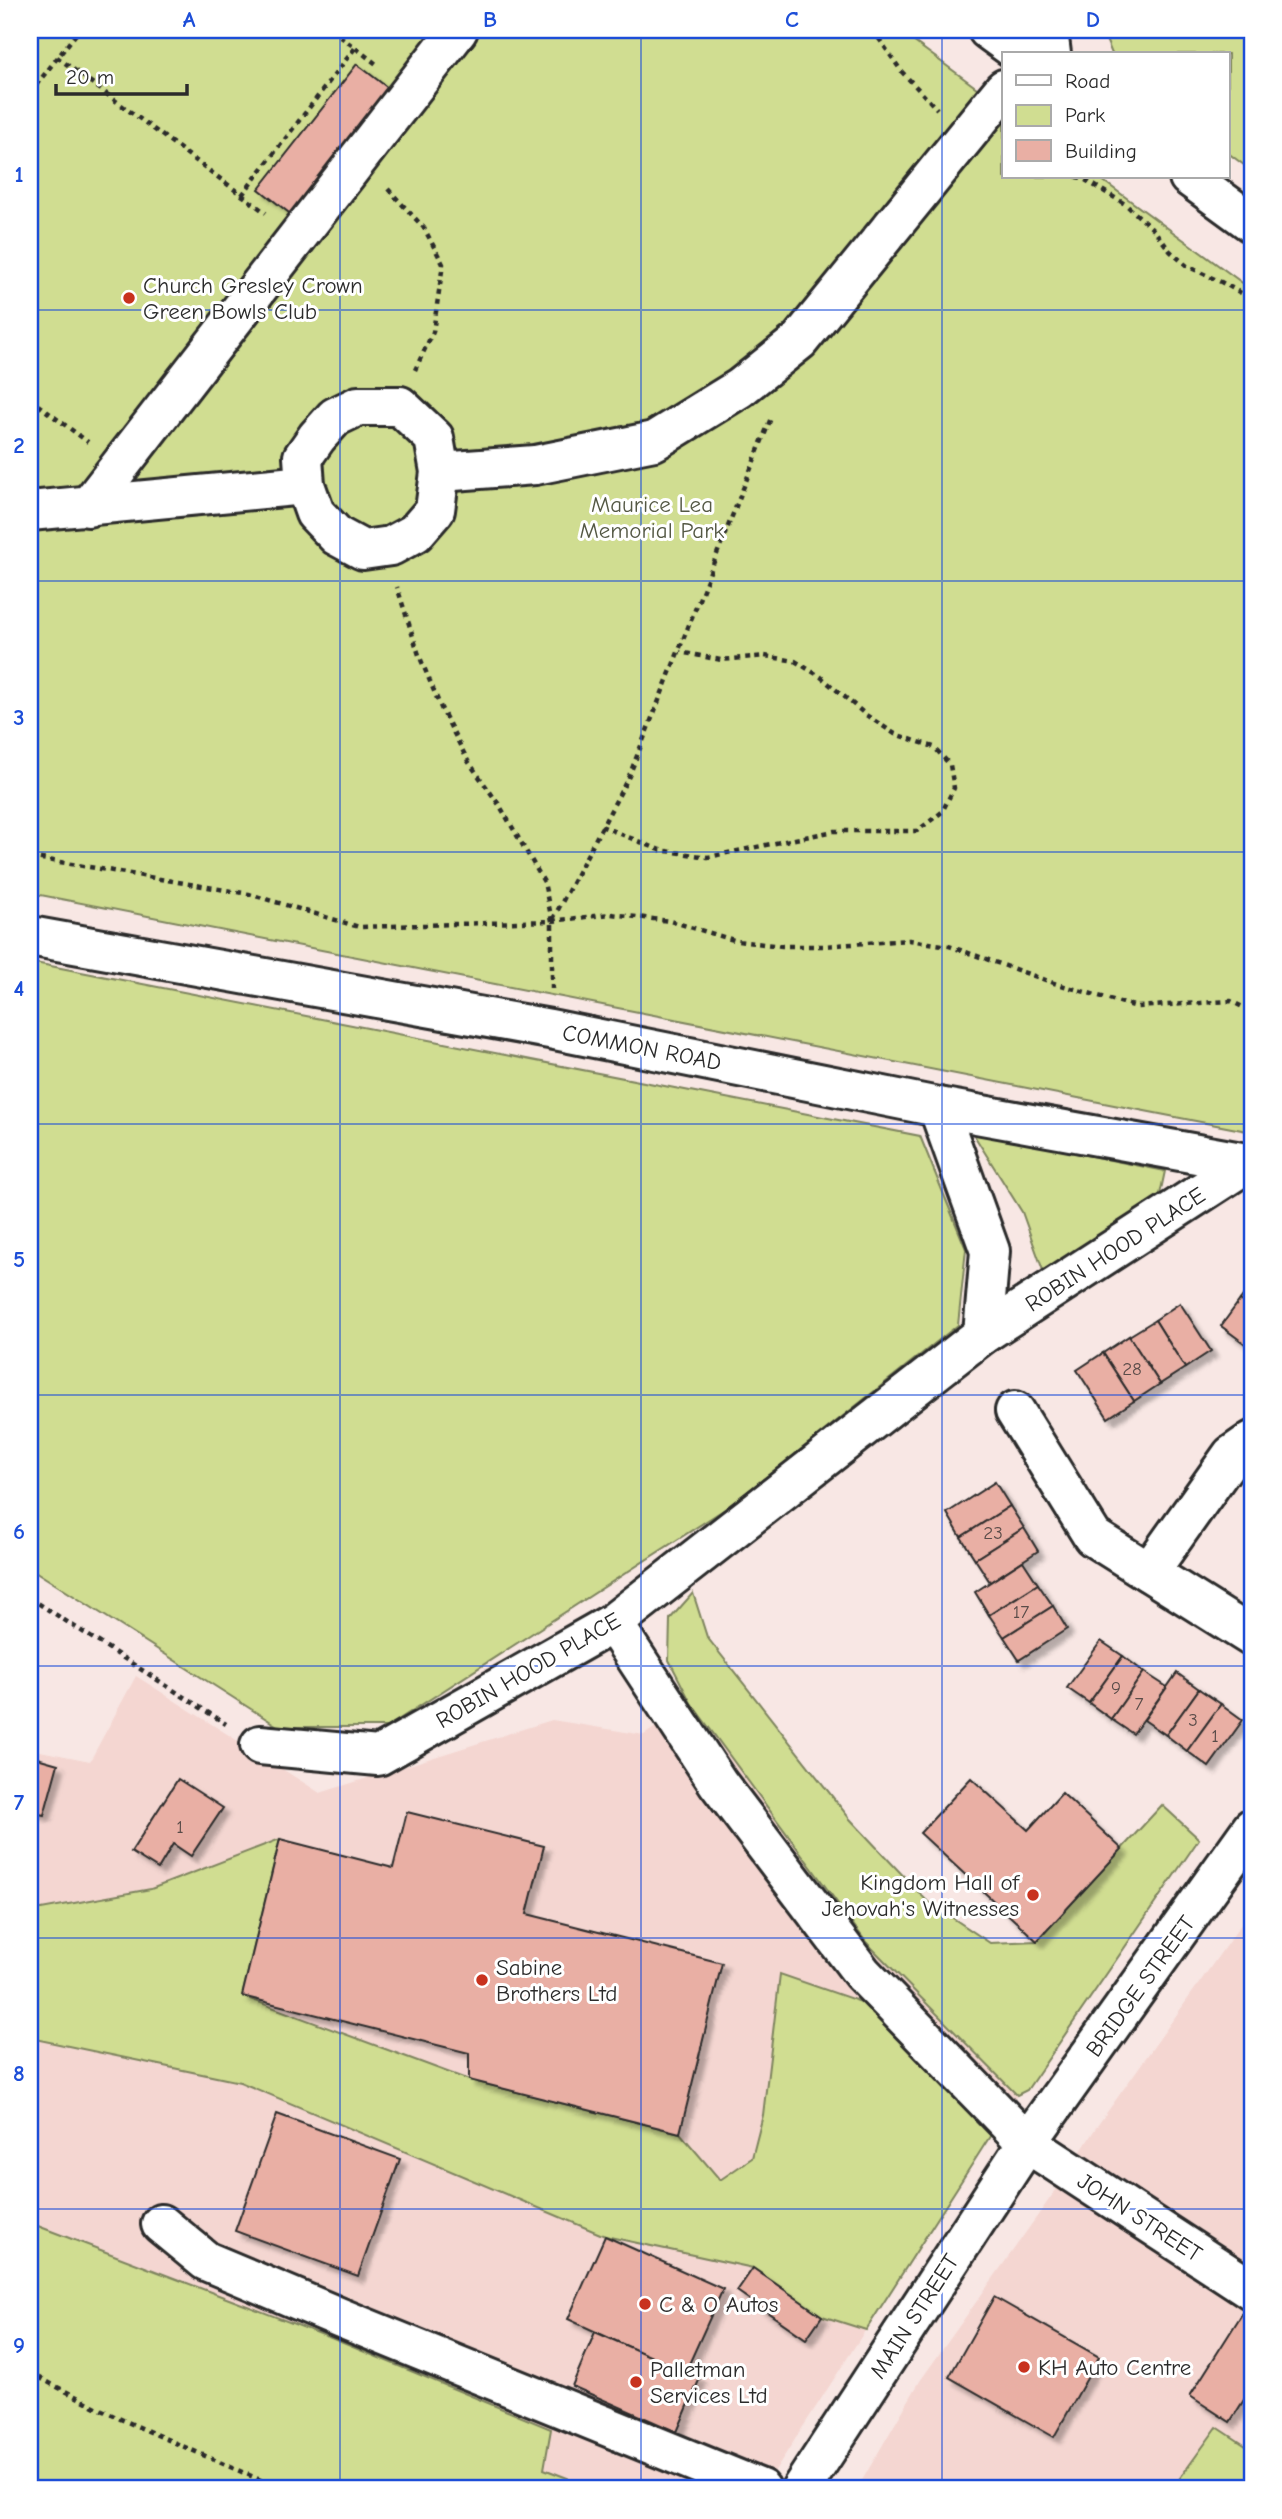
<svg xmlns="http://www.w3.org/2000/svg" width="1282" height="2519" viewBox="0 0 1282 2519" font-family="'Comic Neue',sans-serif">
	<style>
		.built { fill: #f4d6d1 }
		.green { fill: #d0dd91; stroke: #7e845e; stroke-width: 2 }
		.building { fill: #e9afa4; stroke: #2b2b2b; stroke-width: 2; filter: url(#shadow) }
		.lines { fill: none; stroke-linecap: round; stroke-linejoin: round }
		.minor-casing { stroke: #2b2b2b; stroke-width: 44 }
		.path { stroke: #2b2b2b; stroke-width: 4.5; stroke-dasharray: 5 5; stroke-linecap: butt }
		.minor { stroke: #fff; stroke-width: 38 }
		.grid { fill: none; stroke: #1d4ed8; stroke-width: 2; stroke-opacity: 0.55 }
		.poi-dot { fill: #c8321e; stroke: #fff; stroke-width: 2.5 }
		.labels { text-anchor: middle; stroke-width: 6; stroke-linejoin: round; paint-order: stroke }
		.number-label { font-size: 19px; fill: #5a4c49 }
		.poi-label { font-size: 23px; fill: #2b2b2b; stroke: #fff; text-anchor: start }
		.park-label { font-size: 23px; fill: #545844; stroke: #fff }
		.street-label { font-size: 23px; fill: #2b2b2b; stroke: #fff }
		.neatline { fill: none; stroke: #1d4ed8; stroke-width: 2.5 }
		.grid-label { font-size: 23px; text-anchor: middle; font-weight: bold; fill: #1d4ed8 }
	</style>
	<defs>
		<filter id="shadow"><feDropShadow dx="6" dy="6" stdDeviation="2" flood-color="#0004"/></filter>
	</defs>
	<rect width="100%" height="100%" fill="#f8e7e4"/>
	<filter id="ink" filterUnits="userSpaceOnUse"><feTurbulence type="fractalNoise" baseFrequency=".0143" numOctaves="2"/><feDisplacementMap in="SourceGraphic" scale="14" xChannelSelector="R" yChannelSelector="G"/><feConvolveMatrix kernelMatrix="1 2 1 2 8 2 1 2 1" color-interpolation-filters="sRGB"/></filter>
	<g filter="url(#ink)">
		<!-- built -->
		<g class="built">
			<path d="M136,1676L320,1793L552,1720L644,1735L691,1703L866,1942L1017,2095L763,2489H596L544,2469L550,2429L30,2226V1749L90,1761Z"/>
			<path d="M1252,1909V2450L1217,2427L1172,2489H857L920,2381L1063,2180L1095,2129Z"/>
		</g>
		<!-- green -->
		<g class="green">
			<path d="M30,30H898L1004,108V177H1098L1252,290V1132L30,893Z"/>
			<path d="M1102,30H1252V171L1228,153V54H1112Z"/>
			<path d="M30,962L920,1136L966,1249L958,1325L728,1507L387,1727H279L30,1568Z"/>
			<path d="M972,1132L1165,1171L1158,1204L1045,1276L1022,1212Z"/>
			<path d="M693,1593L707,1637L850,1819L926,1900L990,1943L1037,1941L1162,1805L1199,1839L1027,2090L1017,2095L866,1942L691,1703L669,1660L670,1619Z"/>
			<path d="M280,1839L242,1996L469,2080L680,2133L720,2180L752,2158L763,2115L780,1974L867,2004L994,2130L866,2330L822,2316L753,2268L605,2236L240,2082L30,2038V1911L151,1889Z"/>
			<path d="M30,2223L331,2338L551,2429L544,2469L596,2489H30Z"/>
			<path d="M1217,2427L1252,2450V2489H1172Z"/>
		</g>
		<!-- building -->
		<g class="building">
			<path d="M357,64L397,95L298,220L259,189Z"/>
			<path d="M1252,1283V1309L1240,1300Z"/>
			<path d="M1240,1300L1252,1309V1349L1221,1326Z"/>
			<path d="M1180,1303L1211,1351L1185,1368L1155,1320Z"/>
			<path d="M1155,1320L1185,1368L1160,1384L1129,1336Z"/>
			<path d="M1129,1336L1160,1384L1134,1401L1103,1353Z"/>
			<path d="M1103,1353L1134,1401L1108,1418L1077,1370Z"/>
			<path d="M995,1482L1010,1506L961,1537L947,1513Z"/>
			<path d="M1010,1506L1024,1528L975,1559L961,1537Z"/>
			<path d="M1024,1528L1038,1551L990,1582L975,1559Z"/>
			<path d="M1023,1561L1038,1584L989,1615L975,1592Z"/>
			<path d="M1038,1584L1053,1606L1004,1637L989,1615Z"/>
			<path d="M1053,1606L1067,1629L1019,1660L1004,1637Z"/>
			<path d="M1101,1641L1123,1656L1089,1703L1067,1688Z"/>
			<path d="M1123,1656L1144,1672L1111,1719L1089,1703Z"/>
			<path d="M1144,1672L1167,1687L1133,1734L1111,1719Z"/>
			<path d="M1177,1673L1199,1689L1166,1735L1144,1720Z"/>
			<path d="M1199,1689L1221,1704L1187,1751L1166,1735Z"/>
			<path d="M1221,1704L1243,1720L1209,1767L1187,1751Z"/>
			<path d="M30,1756L58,1764L44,1815L30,1812Z"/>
			<path d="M971,1778L1028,1830L1062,1793L1122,1849L1037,1941L920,1833Z"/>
			<path d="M178,1779L223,1808L191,1856L173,1844L158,1869L131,1852Z"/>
			<path d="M407,1812L544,1846L527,1914L722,1963L680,2133L469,2080V2053L242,1996L280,1839L393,1868Z"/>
			<path d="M277,2114L400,2159L358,2276L235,2231Z"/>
			<path d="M605,2236L723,2289L685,2373L568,2319Z"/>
			<path d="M753,2268L822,2316L806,2339L737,2291Z"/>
			<path d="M994,2297L1099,2357L1054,2437L949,2377Z"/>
			<path d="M1247,2306L1252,2309V2387L1230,2422L1190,2396Z"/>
			<path d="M595,2332L700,2378L677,2432L572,2386Z"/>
		</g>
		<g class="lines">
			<defs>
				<g id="minor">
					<path d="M988,30L1021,54"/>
					<path d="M1048,30L1051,54"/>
					<path d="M1189,177L1252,223"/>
					<path d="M358,406H400L434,438L440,472L435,510L415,533L391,546L363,550L337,536L315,513L305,485L303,457L317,437L335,417Z"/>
					<path d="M440,472L535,465L654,441L740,388L799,341L1004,89"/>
					<path d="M88,507L458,30"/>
					<path d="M30,511L305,485"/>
					<path d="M30,936L550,1029L938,1107L1252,1164"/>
					<path d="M938,1107L990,1251L983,1334"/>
					<path d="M1015,1411L1093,1537L1252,1637"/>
					<path d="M1149,1572L1232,1455L1252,1441"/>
					<path d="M613,1623L718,1783L862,1973L1027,2143L1252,2290"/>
					<path d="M260,1745L378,1756L613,1623L983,1334L1247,1163"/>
					<path d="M161,2224L206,2261L341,2318L761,2489"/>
					<path d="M801,2489L1027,2143L1252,1828"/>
				</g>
			</defs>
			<!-- minor casing -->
			<use href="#minor" class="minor-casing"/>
			<!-- path -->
			<g class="path">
				<path d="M332,30L379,66"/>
				<path d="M873,30L902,72L937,109"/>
				<path d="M57,57L266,213"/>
				<path d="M30,93L79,30"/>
				<path d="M1076,177L1082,178L1125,204L1154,230L1170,251L1187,266L1221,282L1252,299"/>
				<path d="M388,189L424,228L443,264L433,332L415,370"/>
				<path d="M242,195L355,48"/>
				<path d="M30,399L88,442"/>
				<path d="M601,826L660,850L708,857L834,831H917L942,812L954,788L950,765L934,747L895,734L866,715L821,677L795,661L765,656L721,660L680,652"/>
				<path d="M30,857L249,894L359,927L552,921L544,882L500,806L468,761L441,708L419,655L397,587"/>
				<path d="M552,921L611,914L670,921L737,941L782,946H823L909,940L949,946L1054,983L1137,1007L1231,1001L1252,1012"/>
				<path d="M552,989V921L629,776L771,418"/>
				<path d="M30,1598L226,1724"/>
				<path d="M30,2373L116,2417L281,2489"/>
			</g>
			<!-- minor -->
			<use href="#minor" class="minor"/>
		</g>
	</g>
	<!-- grid -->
	<path class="grid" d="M340,30V2489M641,30V2489M942,30V2489M30,310H1252M30,581H1252M30,852H1252M30,1124H1252M30,1395H1252M30,1666H1252M30,1938H1252M30,2209H1252"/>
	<!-- markers -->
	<g class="poi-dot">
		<circle cx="129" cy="298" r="7"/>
		<circle cx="1033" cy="1895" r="7"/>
		<circle cx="482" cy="1980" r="7"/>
		<circle cx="645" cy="2304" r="7"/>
		<circle cx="1024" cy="2367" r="7"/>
		<circle cx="636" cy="2382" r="7"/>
	</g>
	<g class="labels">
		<!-- number labels -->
		<g class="number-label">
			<text x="1132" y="1375">28</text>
			<text x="993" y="1539">23</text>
			<text x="1021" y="1618">17</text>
			<text x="1116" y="1694">9</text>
			<text x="1139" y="1710">7</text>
			<text x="1193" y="1726">3</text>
			<text x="1215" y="1742">1</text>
			<text x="180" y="1833">1</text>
		</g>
		<!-- poi labels -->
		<g class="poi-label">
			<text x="143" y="293">Church Gresley Crown<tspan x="143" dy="26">Green Bowls Club</tspan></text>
			<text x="1019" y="1890" text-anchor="end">Kingdom Hall of<tspan x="1019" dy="26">Jehovah's Witnesses</tspan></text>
			<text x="496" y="1975">Sabine<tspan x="496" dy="26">Brothers Ltd</tspan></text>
			<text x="659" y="2312">C &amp; O Autos</text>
			<text x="1038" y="2375">KH Auto Centre</text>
			<text x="650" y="2377">Palletman<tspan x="650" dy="26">Services Ltd</tspan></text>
		</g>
		<!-- park labels -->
		<g class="park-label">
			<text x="652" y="512">Maurice Lea<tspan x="652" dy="26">Memorial Park</tspan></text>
		</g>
		<!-- street labels -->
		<g class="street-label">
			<text transform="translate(642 1047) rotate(11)" y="8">COMMON ROAD</text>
			<text transform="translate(1115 1249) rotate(-33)" y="8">ROBIN HOOD PLACE</text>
			<text transform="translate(528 1670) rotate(-30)" y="8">ROBIN HOOD PLACE</text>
			<text transform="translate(1140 1986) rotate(-54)" y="8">BRIDGE STREET</text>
			<text transform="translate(1140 2217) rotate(33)" y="8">JOHN STREET</text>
			<text transform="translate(914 2316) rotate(-57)" y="8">MAIN STREET</text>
		</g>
	</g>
	<!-- margin -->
	<rect width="1282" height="2519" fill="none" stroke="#fff" stroke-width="77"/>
	<!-- legend -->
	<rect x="1002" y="52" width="228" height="126" fill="#ffffff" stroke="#aaaaaa" stroke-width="2"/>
	<rect x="1016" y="75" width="35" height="10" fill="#ffffff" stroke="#aaaaaa" stroke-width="2"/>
	<text x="1065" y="88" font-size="21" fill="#2b2b2b">Road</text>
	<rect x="1016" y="105" width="35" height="21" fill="#d0dd91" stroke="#aaaaaa" stroke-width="2"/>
	<text x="1065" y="122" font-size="21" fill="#2b2b2b">Park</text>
	<rect x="1016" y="140" width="35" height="21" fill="#e9afa4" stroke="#aaaaaa" stroke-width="2"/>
	<text x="1065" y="158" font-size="21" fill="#2b2b2b">Building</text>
	<!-- scale -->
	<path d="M56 84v10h131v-10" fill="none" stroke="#2b2b2b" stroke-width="3.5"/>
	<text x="66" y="84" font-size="21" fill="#2b2b2b" stroke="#ffffff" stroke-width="5" paint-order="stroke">20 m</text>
	<rect x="38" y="38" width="1206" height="2442" class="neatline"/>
	<g class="grid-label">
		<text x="189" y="27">A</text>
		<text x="490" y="27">B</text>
		<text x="792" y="27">C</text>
		<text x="1093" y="27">D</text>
		<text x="19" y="182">1</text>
		<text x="19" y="453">2</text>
		<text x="19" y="725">3</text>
		<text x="19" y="996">4</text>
		<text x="19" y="1267">5</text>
		<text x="19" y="1539">6</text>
		<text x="19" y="1810">7</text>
		<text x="19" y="2081">8</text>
		<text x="19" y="2353">9</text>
	</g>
</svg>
